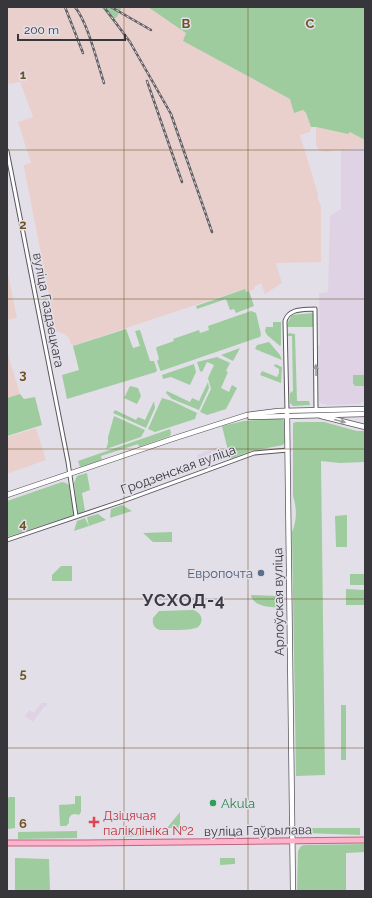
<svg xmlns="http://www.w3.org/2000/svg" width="372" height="898" viewBox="0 0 372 898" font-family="Raleway,sans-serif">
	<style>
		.commercial { fill: #dfd2e5 }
		.industrial { fill: #ead0cc }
		.green { fill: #9ecc9e }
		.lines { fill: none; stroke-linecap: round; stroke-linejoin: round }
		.street-casing { stroke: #5a575f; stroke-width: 5 }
		.secondary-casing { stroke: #5a575f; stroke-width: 6 }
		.primary-casing { stroke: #b96781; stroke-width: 7 }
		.street { stroke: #fff; stroke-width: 3 }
		.secondary { stroke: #fff; stroke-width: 4.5 }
		.primary { stroke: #ffb3ca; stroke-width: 5 }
		.rail-casing { stroke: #605f64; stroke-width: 2.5 }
		.rail { stroke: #e3dfe9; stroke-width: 1; stroke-dasharray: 3; stroke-linecap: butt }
		.oneway { fill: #9b9a9c }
		.grid { fill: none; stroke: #6d5425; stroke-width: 1; stroke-opacity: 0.55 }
		.service-dot { fill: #5c6f8a; stroke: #e3dfe9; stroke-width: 1.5 }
		.leisure-dot { fill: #2e9e5b; stroke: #e3dfe9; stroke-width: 1.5 }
		.health-dot { fill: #e0444e; stroke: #e3dfe9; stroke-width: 1.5 }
		.labels { text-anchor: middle; stroke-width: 3; stroke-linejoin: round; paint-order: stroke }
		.street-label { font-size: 13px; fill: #37363a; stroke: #e3dfe9 }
		.service-label { font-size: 13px; fill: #4e5e75; stroke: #e3dfe9; text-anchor: end }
		.leisure-label { font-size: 13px; fill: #27864d; stroke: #e3dfe9; text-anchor: start }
		.health-label { font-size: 13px; fill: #be3a42; stroke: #e3dfe9; text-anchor: start }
		.district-label { font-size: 17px; font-weight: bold; letter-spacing: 1px; fill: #3d3a42; stroke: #e3dfe9 }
		.grid-label { font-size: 13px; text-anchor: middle; font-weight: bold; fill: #6d5425; stroke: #e3dfe9; stroke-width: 3; stroke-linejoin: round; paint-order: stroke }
	</style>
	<rect width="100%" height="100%" fill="#e3dfe9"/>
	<!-- commercial -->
	<g class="commercial">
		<path d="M362,147L365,149V401L358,404L326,405V404H321V402H319L318,345H320L319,293L328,292L330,216L341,209V149Z"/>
		<path d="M219,446L220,449L201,457L204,466L199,468L198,465L200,464L197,455Z"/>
		<path d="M41,703H47V706L44,707L33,722L25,716L29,710L34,713Z"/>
	</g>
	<!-- industrial -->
	<g class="industrial">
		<path d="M7,7H101L112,20L117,17L122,7H148L187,33L183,41L290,99L306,113L311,127L310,132L300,135L318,194V199L321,206V262L276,263L282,283L265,294L261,283L254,287L255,289L246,292L244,289L72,346L69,338L64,334L56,331L24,167V165L31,163L18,122L33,117L20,82L9,84L7,79Z"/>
		<path d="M316,127L348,134L350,131L365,140V149L362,147L325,152L321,151L318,149L316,144Z"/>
		<path d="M7,269L17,318L7,320Z"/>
		<path d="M7,351L20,394L7,398Z"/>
		<path d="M36,428L46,460L7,474V437Z"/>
	</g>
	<!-- green -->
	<g class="green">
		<path d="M101,7H122L117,17L112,20Z"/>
		<path d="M148,7H365V140L350,132L348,134L316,127H311L306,113L303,110L294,113L290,99L183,41L186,33Z"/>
		<path d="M245,289L246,292L249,291L254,306L236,313L234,309L230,310L226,299L197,309L196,306Z"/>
		<path d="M251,311L256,313L261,334L260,337L161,371L160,370L157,361L159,359L156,348L157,347L174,341L173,339L199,330L200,333L209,330L208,326Z"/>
		<path d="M313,313V327H287L288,322L292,315Z"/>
		<path d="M273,322H281V345L280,346L267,335L265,331L266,327H273Z"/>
		<path d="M126,329L133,348L140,346L135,331L140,330L150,361H154L157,370L156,372L67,399L62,375L79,370L73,346Z"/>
		<path d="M289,333L295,334L297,401H309L310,405L293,406L290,403V393L293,391L292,336H287Z"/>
		<path d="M269,342L280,355L282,360L255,349L257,345Z"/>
		<path d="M240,348L233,361L221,355Z"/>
		<path d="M217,357L230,363L226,371L228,372L221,388L229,392L232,385L237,388L226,409L207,415L200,412L211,389L208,378L214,365L207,362L202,372L200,371L197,362Z"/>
		<path d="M194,364L196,372L190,385L171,377L163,379L162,375Z"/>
		<path d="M275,364L282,367L281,383L260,375L262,371L277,377L279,373V369L274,366Z"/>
		<path d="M353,375H365V386H355L353,383Z"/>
		<path d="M208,382L209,388L199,410L172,399L166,393L167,391L190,402L192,398L199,401Z"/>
		<path d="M130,386L138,388L141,396L137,404L124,398Z"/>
		<path d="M20,394L24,399L35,397L42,425L7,436V398Z"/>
		<path d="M162,398L172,401L197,413L195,419L155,432L148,429Z"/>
		<path d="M154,401L155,408L146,428L113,413L115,410L136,420L138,417L145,420Z"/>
		<path d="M114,416L145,430L141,437L106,449L108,443V437Z"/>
		<path d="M282,418L284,421L285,442L283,445L251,451L230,459L222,426L244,421Z"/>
		<path d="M296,422H324L357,431H365V462L340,463L321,461L325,775L296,776L292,532C297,520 297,509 293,496V423Z"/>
		<path d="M170,429L171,433L170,436L139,447L138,444L101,456L102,460L80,467L78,461Z"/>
		<path d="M87,473L90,490L82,493L85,511L78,514L74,483L77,476Z"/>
		<path d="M62,482L66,483L69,485L74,515L7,537V501Z"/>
		<path d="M122,505L132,511L110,518L111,509Z"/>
		<path d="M98,514L106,520L89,526L87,517Z"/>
		<path d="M347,515V547H336L335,516Z"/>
		<path d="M85,518L89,526L74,531L77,521Z"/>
		<path d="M172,532V542H153L143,533Z"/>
		<path d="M61,566H72V581H52V575Z"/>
		<rect x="350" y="574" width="15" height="11"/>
		<path d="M346,589L365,590V605H346Z"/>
		<path d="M251,595L277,596V607C268,608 252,605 251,595Z"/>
		<path d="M193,610C201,612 205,621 198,627C192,631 168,630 160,630C154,628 152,624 153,618L159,611Z"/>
		<rect x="341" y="705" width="5" height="55"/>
		<path d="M75,796H81V812L79,815C72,812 68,816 69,823L66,826H60L59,805L75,804Z"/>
		<path d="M9,797H15V828L8,829L7,799Z"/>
		<path d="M180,812V828H167Z"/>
		<path d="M305,828H360V835L305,833Z"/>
		<path d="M121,830H130V832H136V830H151V834H141L139,836L123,837L122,835Z"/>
		<path d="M77,831V838L18,839V832Z"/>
		<path d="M365,844V852L346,853V891H297L298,851L301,846L305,845Z"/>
		<path d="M15,858L49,859L50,891H15Z"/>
		<path d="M220,858H235V864L220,865Z"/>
	</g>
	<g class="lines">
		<defs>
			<g id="street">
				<path d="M7,151L68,462L76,516"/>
				<path d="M287,411L285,321C289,308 303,310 315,309L316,409"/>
				<path d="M7,540L120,502L254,453L288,450"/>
			</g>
			<g id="secondary">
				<path d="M287,411L293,891"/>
				<path d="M321,416L365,427"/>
				<path d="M250,417L365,414"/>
				<path d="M7,495L172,439L247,415L278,411L365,409"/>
			</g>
			<path id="primary" d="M7,843H85L365,840"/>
		</defs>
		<!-- street casing -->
		<use href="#street" class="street-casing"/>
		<!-- secondary casing -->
		<use href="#secondary" class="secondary-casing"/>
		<!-- primary casing -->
		<use href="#primary" class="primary-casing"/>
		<!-- street -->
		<use href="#street" class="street"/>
		<!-- secondary -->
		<use href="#secondary" class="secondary"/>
		<!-- primary -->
		<use href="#primary" class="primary"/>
		<defs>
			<g id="rail">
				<path d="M65,7L83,53"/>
				<path d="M75,7C88,23 97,62 104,83"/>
				<path d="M104,7L130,42L171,114L212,232"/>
				<path d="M111,7L151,30"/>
				<path d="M147,81L182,182"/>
			</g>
		</defs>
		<!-- rail casing -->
		<use href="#rail" class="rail-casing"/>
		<!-- rail -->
		<use href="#rail" class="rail"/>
	</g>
	<!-- one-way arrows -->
	<defs><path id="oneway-solid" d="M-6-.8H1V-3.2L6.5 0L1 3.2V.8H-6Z"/></defs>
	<g class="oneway">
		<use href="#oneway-solid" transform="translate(316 370) rotate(-91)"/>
		<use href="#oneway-solid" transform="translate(340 421) rotate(15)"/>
	</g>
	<!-- grid -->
	<path class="grid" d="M124,7V891M248,7V891M7,150H365M7,299H365M7,449H365M7,599H365M7,748H365"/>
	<!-- markers -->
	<circle class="service-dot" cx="261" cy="573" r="4"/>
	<circle class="leisure-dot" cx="213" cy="803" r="4"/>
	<path class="health-dot" d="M92 816h4v4h4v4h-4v4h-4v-4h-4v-4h4z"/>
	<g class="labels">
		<!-- street labels -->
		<g class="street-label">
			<text transform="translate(49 310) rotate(79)" y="5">вуліца Газдзецкага</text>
			<text transform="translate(178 469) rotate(-20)" y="5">Гродзенская вуліца</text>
			<text transform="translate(278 602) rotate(-91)" y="5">Арлоўская вуліца</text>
			<text transform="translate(258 830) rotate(-1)" y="5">вуліца Гаўрылава</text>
		</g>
		<!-- service labels -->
		<g class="service-label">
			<text x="253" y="578">Европочта</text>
		</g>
		<!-- leisure labels -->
		<g class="leisure-label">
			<text x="221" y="808">Akula</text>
		</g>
		<!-- health labels -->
		<g class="health-label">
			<text x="103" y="820">Дзіцячая<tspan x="103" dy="15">паліклініка №2</tspan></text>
		</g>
		<!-- district labels -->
		<g class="district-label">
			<text x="184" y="606">УСХОД-4</text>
		</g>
	</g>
	<g class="grid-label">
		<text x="186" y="28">B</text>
		<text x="310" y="28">C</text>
		<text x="23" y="79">1</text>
		<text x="23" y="229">2</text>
		<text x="23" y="379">3</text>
		<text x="23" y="528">4</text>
		<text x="23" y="678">5</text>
		<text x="23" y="828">6</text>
	</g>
	<!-- border -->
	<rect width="372" height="898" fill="none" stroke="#37363a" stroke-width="16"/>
	<!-- scale -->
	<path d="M18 34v6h107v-6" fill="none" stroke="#37363a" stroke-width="2"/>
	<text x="24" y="34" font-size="12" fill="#37363a" stroke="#e3dfe9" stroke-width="3" paint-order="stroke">200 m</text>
</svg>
